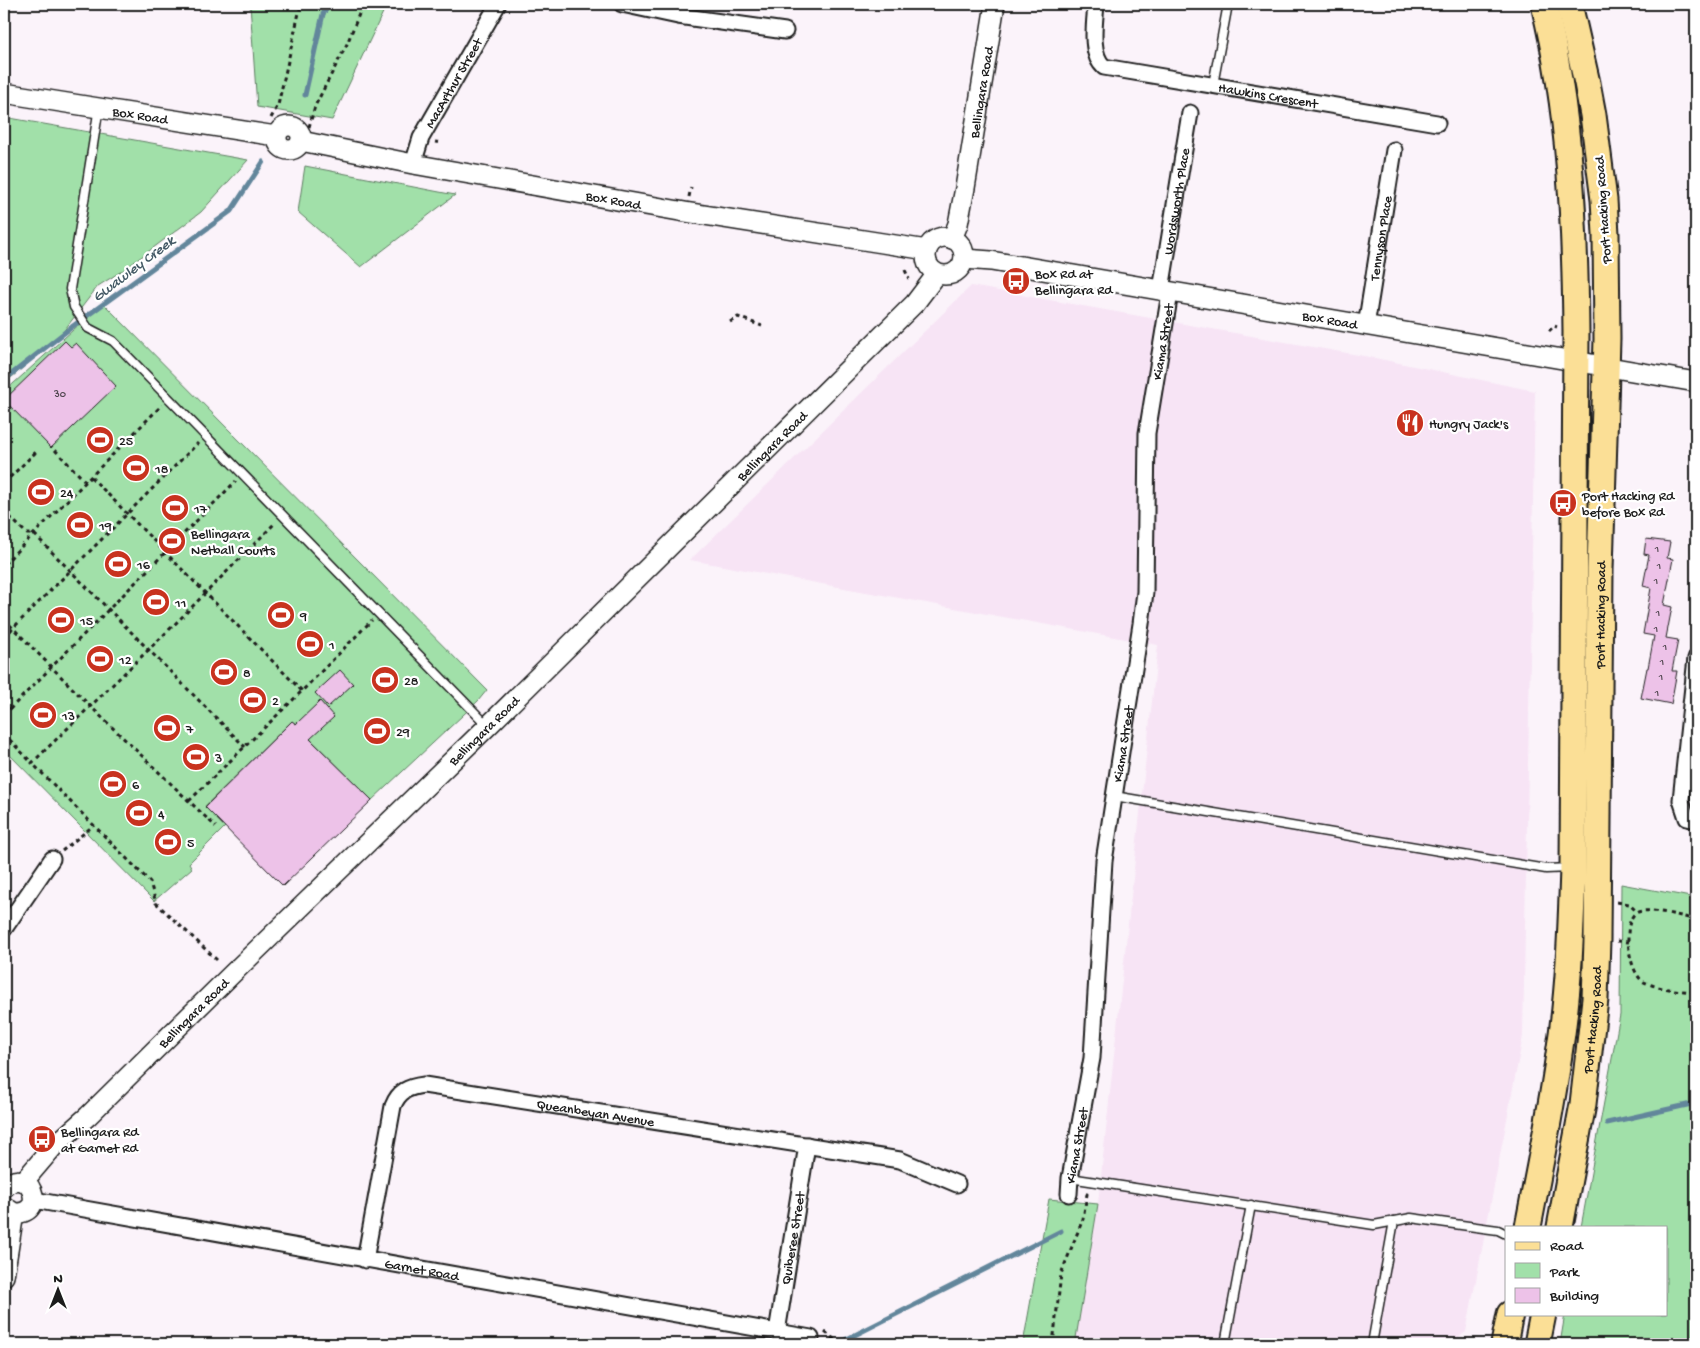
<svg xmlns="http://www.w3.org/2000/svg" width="1700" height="1348" viewBox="0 0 1700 1348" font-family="'Gochi Hand',sans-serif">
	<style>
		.built { fill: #f7e4f5 }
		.green { fill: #a1e0a9; stroke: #5e7e62 }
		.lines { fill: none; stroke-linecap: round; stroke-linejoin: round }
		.stream { stroke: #62869b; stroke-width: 5 }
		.building { fill: #edc2e8; stroke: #1c1c1c }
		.service-casing { stroke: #1c1c1c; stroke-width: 11 }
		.minor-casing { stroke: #1c1c1c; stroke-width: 19 }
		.tertiary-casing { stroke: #1c1c1c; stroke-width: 22 }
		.primary-casing { stroke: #1c1c1c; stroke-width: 29 }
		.path { stroke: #1c1c1c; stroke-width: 3; stroke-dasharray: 4 4; stroke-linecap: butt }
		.service { stroke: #fff; stroke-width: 8 }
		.minor { stroke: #fff; stroke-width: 15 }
		.tertiary { stroke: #fff; stroke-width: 19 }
		.primary { stroke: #fbdf96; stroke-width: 25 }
		.labels { text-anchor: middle; stroke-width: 4.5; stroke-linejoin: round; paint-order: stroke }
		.number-label { font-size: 11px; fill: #50464f }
		.street-label { font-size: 14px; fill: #1c1c1c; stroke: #fff }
		.poi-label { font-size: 14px; fill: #1c1c1c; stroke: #fff; text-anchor: start }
		.water-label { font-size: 15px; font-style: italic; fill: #455a66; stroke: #fff }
	</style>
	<rect width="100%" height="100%" fill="#fbf3fa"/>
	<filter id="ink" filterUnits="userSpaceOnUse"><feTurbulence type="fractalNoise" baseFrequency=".02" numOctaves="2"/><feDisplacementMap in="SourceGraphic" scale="10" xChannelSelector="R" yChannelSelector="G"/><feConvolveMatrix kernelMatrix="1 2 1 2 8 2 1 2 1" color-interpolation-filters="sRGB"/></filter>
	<g filter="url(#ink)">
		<!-- built -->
		<path class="built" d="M971,286L1375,358L1535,391L1523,1036L1466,1332L1448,1344H1075L1098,1204L1158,645L690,560Z"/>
		<!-- green -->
		<g class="green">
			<path d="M250,4H288L298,5L299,4H387L332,120L257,107Z"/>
			<path d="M4,117L248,160L201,212L125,269L98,286L59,337L12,377L4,379Z"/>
			<path d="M305,166L455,195L361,267L298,212Z"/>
			<path d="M103,303L487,690L478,701L372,800L292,721L205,806L225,827L189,863L192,868L154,901L4,749V392Z"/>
			<path d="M1621,884L1696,898V1344H1560L1565,1314H1666V1227H1581L1620,1015Z"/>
			<path d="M1049,1199L1098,1204L1075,1344H1023Z"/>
		</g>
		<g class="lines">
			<!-- stream -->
			<g class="stream">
				<path d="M305,95L323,14L330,4"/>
				<path d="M4,380L73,326L231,211L263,162"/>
				<path d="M1607,1123L1696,1103"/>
				<path d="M837,1344L1061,1231"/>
			</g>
		</g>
		<!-- building -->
		<g class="building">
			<path d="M65,341L71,347L76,343L116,386L51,448L4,400Z"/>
			<path d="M1646,539L1670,542L1667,558L1673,559L1664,605L1672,607L1666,638L1678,640L1672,671H1677L1671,704L1641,698L1647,668H1648L1654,636L1643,634L1651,588L1643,586L1649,555L1644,554Z"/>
			<path d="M340,670L353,684L328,707L315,693Z"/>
			<path d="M320,701L334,717L310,739L372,800L283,886L205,807L292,721L296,724Z"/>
		</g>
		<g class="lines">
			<defs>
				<g id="service">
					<path d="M1213,85L1228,4"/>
					<path d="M99,107L70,289L74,307L88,328L113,341L488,726"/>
					<path d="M1114,796L1546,869L1571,868"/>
					<path d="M1070,1178L1374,1225L1411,1218L1483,1228L1498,1230L1506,1234"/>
					<path d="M1225,1344L1251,1205"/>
					<path d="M1372,1344L1394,1221"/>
				</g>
				<g id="minor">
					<path d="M622,4L678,16L785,31"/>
					<path id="s1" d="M1096,4C1095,21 1089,54 1104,67L1437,123"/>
					<path id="s2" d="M413,164L421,138L498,4"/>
					<path id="s3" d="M1161,290L1190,113"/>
					<path id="s4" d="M1366,326L1394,150"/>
					<path d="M1696,658L1681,800L1687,818L1696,820"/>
					<path d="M4,929L52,859"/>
					<path id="s5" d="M1069,1194L1070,1178L1092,1058L1104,861L1141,624L1145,592L1147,433L1170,293"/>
					<path id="s6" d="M34,1200L811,1338"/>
					<path id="s7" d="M365,1260L393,1106C399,1091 408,1087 424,1085L900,1160L957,1184"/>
					<path id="s8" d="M777,1332L807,1145"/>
				</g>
				<g id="tertiary">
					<path id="s9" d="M4,93L276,136"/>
					<circle cx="289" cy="138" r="12"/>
					<path id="s10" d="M301,141L413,164L685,212L927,250"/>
					<circle cx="945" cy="256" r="19"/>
					<path id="s11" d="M952,239L958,224L965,188L995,4"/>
					<path id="s12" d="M964,259L991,261L1696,382"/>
					<path id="s13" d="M24,1181L53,1147L88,1116L231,975L488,726L915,303L937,274"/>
					<path d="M4,1188C29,1161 50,1215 14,1213L4,1206"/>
					<path d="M4,1276L14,1213"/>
				</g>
				<g id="primary">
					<path d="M1528,1227C1539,1169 1551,1112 1559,1054C1569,992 1571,930 1573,868L1576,332C1575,222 1570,111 1544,4"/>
					<path id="s14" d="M1560,1227L1583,1104L1595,999L1597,940L1600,570L1607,339L1606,234L1604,200L1593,115L1587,83L1569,4"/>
					<path d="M1504,1344L1510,1314"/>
					<path d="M1537,1344L1543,1314"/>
				</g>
			</defs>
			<!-- service casing -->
			<use href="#service" class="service-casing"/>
			<!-- minor casing -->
			<use href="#minor" class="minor-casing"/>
			<!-- tertiary casing -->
			<use href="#tertiary" class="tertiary-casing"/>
			<!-- primary casing -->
			<use href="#primary" class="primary-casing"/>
			<!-- path -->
			<g class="path">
				<path d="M271,118L278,105L301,4"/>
				<path d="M309,127L315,106L347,44L363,4"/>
				<path d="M435,142L442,143"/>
				<path d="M276,153L292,156"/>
				<path d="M689,197L691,187"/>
				<path d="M905,270L909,279"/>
				<path d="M730,322L738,317L762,326"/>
				<path d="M1549,331L1554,326L1557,327"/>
				<path d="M55,450L86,482"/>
				<path d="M91,477L302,691"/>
				<path d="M4,483L37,451"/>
				<path d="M4,511L27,534H34L245,747"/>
				<path d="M4,564L162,405"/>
				<path d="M4,619L90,706L216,827"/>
				<path d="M4,637L198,443"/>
				<path d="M4,715L236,481"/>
				<path d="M4,734L32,763"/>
				<path d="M189,801L302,691L372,620"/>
				<path d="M62,851L94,825"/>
				<path d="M1617,902L1629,904L1637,912"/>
				<path d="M1696,920C1684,917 1647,906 1636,913C1621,922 1629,974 1644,982C1659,989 1680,991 1696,992"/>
				<path d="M1617,941L1629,942"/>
				<path d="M217,960L156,903L150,882L32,763L175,624L275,523"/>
				<path d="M825,1332L840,1344"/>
				<path d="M1053,1344L1061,1274L1083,1219L1087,1194H1082"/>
			</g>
			<!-- service -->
			<use href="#service" class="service"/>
			<!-- minor -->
			<use href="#minor" class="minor"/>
			<!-- tertiary -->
			<use href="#tertiary" class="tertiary"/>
			<!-- primary -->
			<use href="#primary" class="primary"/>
		</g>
	</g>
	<!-- icons -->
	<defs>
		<symbol id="bus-disc" viewBox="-11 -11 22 22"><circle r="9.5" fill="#c8321e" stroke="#fff"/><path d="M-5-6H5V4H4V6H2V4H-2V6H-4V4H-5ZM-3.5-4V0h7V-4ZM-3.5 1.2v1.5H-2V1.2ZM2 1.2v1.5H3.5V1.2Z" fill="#fff"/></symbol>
		<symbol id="restaurant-disc" viewBox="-11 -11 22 22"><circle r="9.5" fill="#c8321e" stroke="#fff"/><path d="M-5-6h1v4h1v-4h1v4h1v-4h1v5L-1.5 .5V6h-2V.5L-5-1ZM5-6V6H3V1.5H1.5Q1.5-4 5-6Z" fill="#fff"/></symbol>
		<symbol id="stadium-disc" viewBox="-11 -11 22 22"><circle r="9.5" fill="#c8321e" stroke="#fff"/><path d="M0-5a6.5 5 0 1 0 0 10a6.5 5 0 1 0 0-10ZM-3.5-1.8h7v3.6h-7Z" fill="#fff"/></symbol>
	</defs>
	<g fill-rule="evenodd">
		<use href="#bus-disc" x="1000" y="265" width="32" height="32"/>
		<use href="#restaurant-disc" x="1394" y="407" width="32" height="32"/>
		<use href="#stadium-disc" x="84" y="424" width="32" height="32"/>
		<use href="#stadium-disc" x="120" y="452" width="32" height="32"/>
		<use href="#stadium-disc" x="25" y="476" width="32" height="32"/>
		<use href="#bus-disc" x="1547" y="487" width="32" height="32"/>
		<use href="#stadium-disc" x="159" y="492" width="32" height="32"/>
		<use href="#stadium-disc" x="64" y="509" width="32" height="32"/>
		<use href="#stadium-disc" x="156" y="525" width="32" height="32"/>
		<use href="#stadium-disc" x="102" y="548" width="32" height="32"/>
		<use href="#stadium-disc" x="140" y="586" width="32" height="32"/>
		<use href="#stadium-disc" x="265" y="599" width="32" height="32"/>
		<use href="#stadium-disc" x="45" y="604" width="32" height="32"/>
		<use href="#stadium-disc" x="294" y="628" width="32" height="32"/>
		<use href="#stadium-disc" x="84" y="643" width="32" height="32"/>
		<use href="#stadium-disc" x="208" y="656" width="32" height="32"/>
		<use href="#stadium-disc" x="369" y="664" width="32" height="32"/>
		<use href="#stadium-disc" x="237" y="684" width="32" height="32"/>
		<use href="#stadium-disc" x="27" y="699" width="32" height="32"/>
		<use href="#stadium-disc" x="151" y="712" width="32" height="32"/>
		<use href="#stadium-disc" x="361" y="715" width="32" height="32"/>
		<use href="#stadium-disc" x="180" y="741" width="32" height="32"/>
		<use href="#stadium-disc" x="97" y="768" width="32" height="32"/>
		<use href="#stadium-disc" x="123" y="797" width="32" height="32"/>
		<use href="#stadium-disc" x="152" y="826" width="32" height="32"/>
		<use href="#bus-disc" x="26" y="1123" width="32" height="32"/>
	</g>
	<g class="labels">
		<!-- number labels -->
		<g class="number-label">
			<text x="60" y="397">30</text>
			<text x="1657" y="552">1</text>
			<text x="1659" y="569">1</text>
			<text x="1656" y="584">1</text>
			<text x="1658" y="616">1</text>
			<text x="1656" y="632">1</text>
			<text x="1665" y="650">1</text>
			<text x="1662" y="665">1</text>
			<text x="1661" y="680">1</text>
			<text x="1657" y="696">1</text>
		</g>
		<!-- street labels -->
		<g class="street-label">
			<text dy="5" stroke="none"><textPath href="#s2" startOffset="91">MacArthur Street</textPath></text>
			<text dy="5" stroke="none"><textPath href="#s11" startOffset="150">Bellingara Road</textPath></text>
			<text dy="5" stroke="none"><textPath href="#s1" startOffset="232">Hawkins Crescent</textPath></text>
			<text dy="5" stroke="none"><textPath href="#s9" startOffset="138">Box Road</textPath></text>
			<text dy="5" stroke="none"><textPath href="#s10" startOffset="318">Box Road</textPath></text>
			<text dy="5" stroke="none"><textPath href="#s3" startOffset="90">Wordsworth Place</textPath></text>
			<text transform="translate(1602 210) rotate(-94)" y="5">Port Hacking Road</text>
			<text dy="5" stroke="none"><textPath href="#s4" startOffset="89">Tennyson Place</textPath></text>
			<text dy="5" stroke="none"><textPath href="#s12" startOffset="371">Box Road</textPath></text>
			<text dy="5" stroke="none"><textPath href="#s5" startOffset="859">Kiama Street</textPath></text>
			<text dy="5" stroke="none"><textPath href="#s13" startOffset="1049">Bellingara Road</textPath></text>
			<text dy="5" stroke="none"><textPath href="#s14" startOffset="615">Port Hacking Road</textPath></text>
			<text dy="5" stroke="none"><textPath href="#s13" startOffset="644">Bellingara Road</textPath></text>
			<text dy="5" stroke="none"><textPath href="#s5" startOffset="454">Kiama Street</textPath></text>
			<text dy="5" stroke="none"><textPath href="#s13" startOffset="239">Bellingara Road</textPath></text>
			<text dy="5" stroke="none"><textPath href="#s14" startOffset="210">Port Hacking Road</textPath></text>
			<text dy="5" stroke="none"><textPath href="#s7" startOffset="370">Queanbeyan Avenue</textPath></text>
			<text dy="5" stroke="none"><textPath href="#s5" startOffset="49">Kiama Street</textPath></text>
			<text dy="5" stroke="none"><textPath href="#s8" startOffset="95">Quiberee Street</textPath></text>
			<text dy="5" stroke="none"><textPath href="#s6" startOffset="394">Garnet Road</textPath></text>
		</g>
		<!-- poi labels -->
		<g class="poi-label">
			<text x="1035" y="278">Box Rd at<tspan x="1035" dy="16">Bellingara Rd</tspan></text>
			<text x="1429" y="428">Hungry Jack's</text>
			<text x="119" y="445">25</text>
			<text x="155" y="473">18</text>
			<text x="60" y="497">24</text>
			<text x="1582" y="500">Port Hacking Rd<tspan x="1582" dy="16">before Box Rd</tspan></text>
			<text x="194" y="513">17</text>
			<text x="99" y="530">19</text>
			<text x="191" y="538">Bellingara<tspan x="191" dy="16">Netball Courts</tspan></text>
			<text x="137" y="569">16</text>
			<text x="175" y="607">11</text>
			<text x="300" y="620">9</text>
			<text x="80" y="625">15</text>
			<text x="329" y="649">1</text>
			<text x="119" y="664">12</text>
			<text x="243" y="677">8</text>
			<text x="404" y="685">28</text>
			<text x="272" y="705">2</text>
			<text x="62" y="720">13</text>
			<text x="186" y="733">7</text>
			<text x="396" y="736">29</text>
			<text x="215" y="762">3</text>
			<text x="132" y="789">6</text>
			<text x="158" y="818">4</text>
			<text x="187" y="847">5</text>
			<text x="61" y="1136">Bellingara Rd<tspan x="61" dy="16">at Garnet Rd</tspan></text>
		</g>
		<!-- water labels -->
		<g class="water-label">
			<text transform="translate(133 268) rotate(-37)" y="5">Gwawley Creek</text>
		</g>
	</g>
	<!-- margin -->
	<rect width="1700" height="1348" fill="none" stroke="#fff" stroke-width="20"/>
	<rect x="10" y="10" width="1680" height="1328" fill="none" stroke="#1c1c1c" stroke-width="2" filter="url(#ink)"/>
	<!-- legend -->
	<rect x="1505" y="1226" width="162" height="90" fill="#ffffff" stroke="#a4a4a4"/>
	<rect x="1515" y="1242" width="25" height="8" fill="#fbdf96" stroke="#a4a4a4"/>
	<text x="1550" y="1250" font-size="15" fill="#1c1c1c">Road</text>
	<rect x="1515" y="1263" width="25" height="15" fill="#a1e0a9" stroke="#a4a4a4"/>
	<text x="1550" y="1276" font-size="15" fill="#1c1c1c">Park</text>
	<rect x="1515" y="1288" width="25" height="15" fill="#edc2e8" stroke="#a4a4a4"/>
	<text x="1550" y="1300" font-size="15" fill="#1c1c1c">Building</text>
	<!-- north arrow -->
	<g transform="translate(58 1290)" stroke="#ffffff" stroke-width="4" paint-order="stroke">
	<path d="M0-4L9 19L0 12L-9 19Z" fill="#1c1c1c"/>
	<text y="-8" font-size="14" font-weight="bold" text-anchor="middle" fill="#1c1c1c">N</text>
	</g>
</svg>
